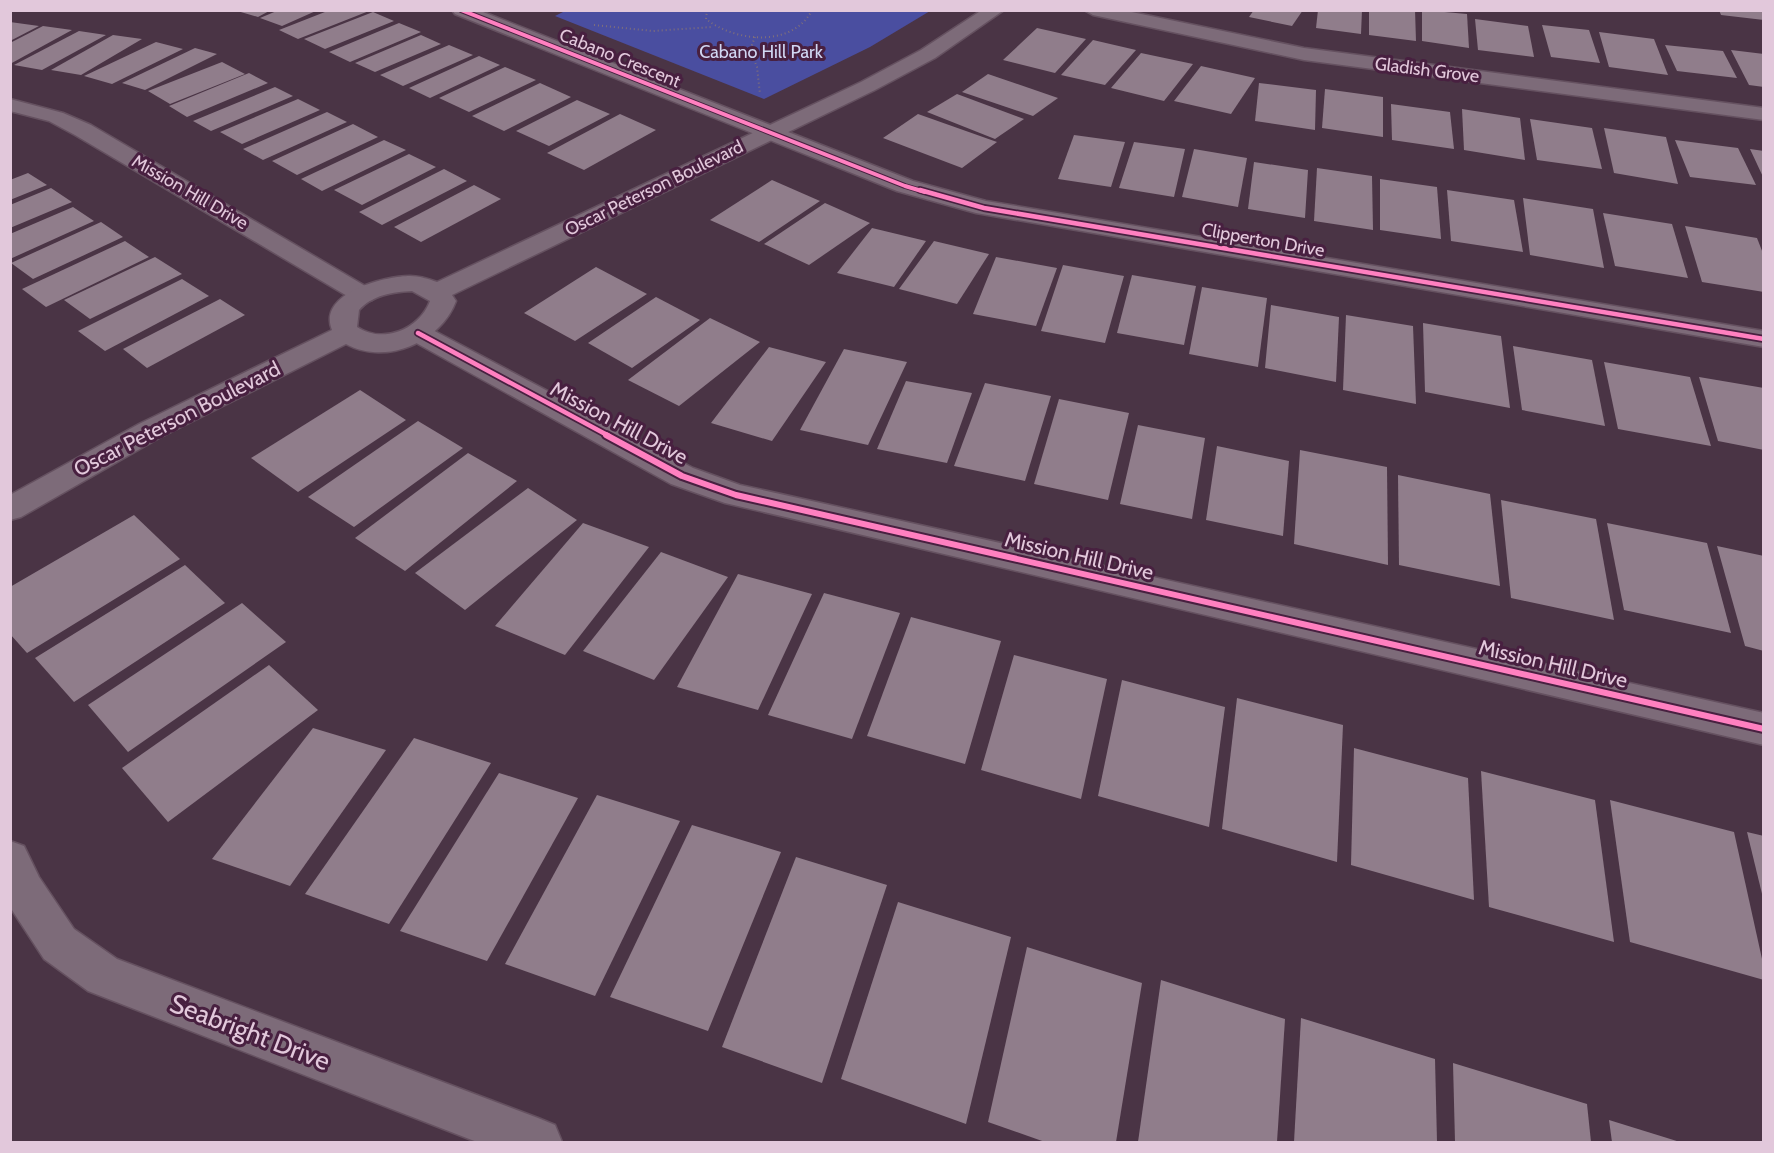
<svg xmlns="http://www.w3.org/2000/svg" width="1774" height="1153" viewBox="0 0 1774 1153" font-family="Cabin,sans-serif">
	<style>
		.green { fill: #4a4ea0 }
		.building { fill: #907d8b }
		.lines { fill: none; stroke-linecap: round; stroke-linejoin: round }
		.street-casing { stroke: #655160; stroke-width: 3 }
		.secondary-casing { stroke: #655160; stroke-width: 3 }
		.path { stroke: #7f6f7b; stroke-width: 2; stroke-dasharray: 1 3; stroke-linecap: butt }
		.street { fill: #7d6b79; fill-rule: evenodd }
		.secondary { fill: #7d6b79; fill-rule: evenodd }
		.cycleway-far2-casing { stroke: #482040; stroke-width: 6 }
		.cycleway-far1-casing { stroke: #482040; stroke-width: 8 }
		.cycleway-casing { stroke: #482040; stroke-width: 10 }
		.cycleway-far2 { stroke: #ff80c0; stroke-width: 4 }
		.cycleway-far1 { stroke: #ff80c0; stroke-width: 4.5 }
		.cycleway { stroke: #ff80c0; stroke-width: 6 }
		.labels { text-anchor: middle; stroke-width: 6; stroke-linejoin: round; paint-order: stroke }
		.far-park-label { font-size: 18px; fill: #d1d7f3; stroke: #482040 }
		.far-street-label { font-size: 18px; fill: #e2c8db; stroke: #482040 }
		.street-label { font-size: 21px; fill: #e2c8db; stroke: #482040 }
		.near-street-label { font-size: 26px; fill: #e2c8db; stroke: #482040 }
	</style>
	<rect width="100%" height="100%" fill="#4a3445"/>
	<!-- green -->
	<path class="green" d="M567,10H930V11L870,47L764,99L555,16Z"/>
	<!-- building -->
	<g class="building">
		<path d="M234,10H271L258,17Z"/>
		<path d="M279,10H318L282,26L260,18Z"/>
		<path d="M330,10L369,11L298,39L279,30Z"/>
		<path d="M1254,10H1303L1292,26L1249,17Z"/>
		<path d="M1318,10H1362L1361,34L1316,28Z"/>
		<path d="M1369,10H1415L1416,41L1369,35Z"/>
		<path d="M1422,10L1467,14L1469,48L1422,41Z"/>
		<path d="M1719,10H1764V20L1721,15Z"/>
		<path d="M373,12L394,21L325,49L304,39Z"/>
		<path d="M1475,19L1528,26L1534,57L1478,50Z"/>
		<path d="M10,22L39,26L10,41Z"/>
		<path d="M399,23L421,32L350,62L329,52Z"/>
		<path d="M1542,25L1589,30L1600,63L1551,57Z"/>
		<path d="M43,26L72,30L10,64V43Z"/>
		<path d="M1037,28L1086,39L1055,73L1003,60Z"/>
		<path d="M79,31L106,35L42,70L14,65Z"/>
		<path d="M1599,32L1654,39L1668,75L1609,67Z"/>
		<path d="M113,35L142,39L81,75L51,70Z"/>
		<path d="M421,35L441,44L375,72L355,63Z"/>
		<path d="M1093,40L1136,50L1105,85L1061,75Z"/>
		<path d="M156,42L183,49L112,84L84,76Z"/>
		<path d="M449,45L473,55L403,86L380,75Z"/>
		<path d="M1665,45L1723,51L1737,78L1677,71Z"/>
		<path d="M195,48L217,54L145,90L122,83Z"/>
		<path d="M1731,50L1764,54V87L1749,85Z"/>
		<path d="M1141,53L1193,64L1164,101L1111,88Z"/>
		<path d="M479,56L500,65L430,98L409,88Z"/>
		<path d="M222,62L245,74L170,104L148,91Z"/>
		<path d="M1201,66L1255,78L1231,114L1174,101Z"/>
		<path d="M505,67L536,80L469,112L439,98Z"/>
		<path d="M249,73L268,83L187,117L169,106Z"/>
		<path d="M988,74L1058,98L1033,116L962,92Z"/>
		<path d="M540,83L571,97L504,131L472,116Z"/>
		<path d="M1259,83L1316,90L1315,130L1255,121Z"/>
		<path d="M275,87L293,96L211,131L193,121Z"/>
		<path d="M1325,89L1383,97V137L1322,128Z"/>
		<path d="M957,94L1024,119L995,139L927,112Z"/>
		<path d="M298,99L320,110L242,144L220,132Z"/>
		<path d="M577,100L610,114L549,146L516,131Z"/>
		<path d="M1391,104L1450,112L1454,149L1392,140Z"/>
		<path d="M1462,109L1520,118L1525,160L1464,150Z"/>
		<path d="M327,112L347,122L263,160L243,149Z"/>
		<path d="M620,114L656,130L584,170L547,153Z"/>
		<path d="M918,114L997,142L962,168L883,138Z"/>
		<path d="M1530,119L1592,128L1602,169L1537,160Z"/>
		<path d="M353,124L378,137L297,175L272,161Z"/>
		<path d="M1604,128L1666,137L1678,184L1614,173Z"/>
		<path d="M1074,135L1125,142L1111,187L1058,179Z"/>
		<path d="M384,140L406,150L322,191L301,179Z"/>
		<path d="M1675,140L1738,148L1756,185L1690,177Z"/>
		<path d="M1134,142L1185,149L1174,197L1119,188Z"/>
		<path d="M1194,149L1247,158L1238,207L1182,197Z"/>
		<path d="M1750,149L1764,151V179Z"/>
		<path d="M409,154L436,167L362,205L334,190Z"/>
		<path d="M1254,162L1308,170L1305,218L1248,209Z"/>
		<path d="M1317,168L1372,176L1373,230L1314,221Z"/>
		<path d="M444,169L467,181L382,225L359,212Z"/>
		<path d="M28,173L47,185L10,200V180Z"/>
		<path d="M1380,179L1437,187L1441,239L1380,230Z"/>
		<path d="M772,180L820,201L759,242L710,220Z"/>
		<path d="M474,185L501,199L421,242L394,227Z"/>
		<path d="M51,188L72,202L10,228V205Z"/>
		<path d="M1447,190L1514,200L1523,252L1451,241Z"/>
		<path d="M1523,198L1593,209L1604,268L1530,255Z"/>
		<path d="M825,203L870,223L809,265L764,244Z"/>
		<path d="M73,207L94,221L10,259V234Z"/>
		<path d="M1603,213L1672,224L1688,278L1615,266Z"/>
		<path d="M101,222L123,237L33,279L11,263Z"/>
		<path d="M1685,226L1757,238L1764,256V292L1702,282Z"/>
		<path d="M872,228L926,241L894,287L837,273Z"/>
		<path d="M125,241L149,257L46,307L22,289Z"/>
		<path d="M934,241L989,254L957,304L899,289Z"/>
		<path d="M155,257L182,274L90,319L64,300Z"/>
		<path d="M996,257L1057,268L1036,326L973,314Z"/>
		<path d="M1063,265L1124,276L1105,343L1041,331Z"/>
		<path d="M596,267L647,294L575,341L524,313Z"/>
		<path d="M1132,275L1196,286L1184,345L1117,333Z"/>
		<path d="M182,279L209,296L105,351L78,331Z"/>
		<path d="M1202,287L1267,298L1258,367L1189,354Z"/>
		<path d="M656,297L700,320L632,368L588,343Z"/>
		<path d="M220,299L245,315L147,368L123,349Z"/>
		<path d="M1271,305L1339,317L1336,382L1265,368Z"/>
		<path d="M1346,315L1413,326L1416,404L1343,390Z"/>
		<path d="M710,318L760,342L679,406L628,380Z"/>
		<path d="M1423,323L1501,336L1510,408L1425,392Z"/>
		<path d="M1513,346L1592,360L1605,426L1522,410Z"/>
		<path d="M769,347L826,362L772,441L711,423Z"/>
		<path d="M844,349L907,362L868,445L800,430Z"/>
		<path d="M1604,362L1690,377L1711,446L1618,429Z"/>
		<path d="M1699,377L1764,388V450L1718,441Z"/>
		<path d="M906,381L972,393L947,463L877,449Z"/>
		<path d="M985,383L1051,396L1025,481L954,466Z"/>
		<path d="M360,390L406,420L298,492L251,458Z"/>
		<path d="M1059,399L1129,413L1108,500L1034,484Z"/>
		<path d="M418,421L463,448L354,527L308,497Z"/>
		<path d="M1138,425L1205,438L1192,519L1120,504Z"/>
		<path d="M1217,446L1289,461L1283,536L1206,520Z"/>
		<path d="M1300,450L1387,467L1388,565L1294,544Z"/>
		<path d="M468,453L517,481L405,571L355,538Z"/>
		<path d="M1398,475L1490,494L1500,586L1399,565Z"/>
		<path d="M528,488L577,520L465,610L415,573Z"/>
		<path d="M1501,500L1596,519L1614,620L1511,598Z"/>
		<path d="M134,515L180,559L27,653L10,634V587Z"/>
		<path d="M583,523L649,547L565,655L495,626Z"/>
		<path d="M1607,523L1707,543L1731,633L1624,610Z"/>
		<path d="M1717,546L1764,556V651L1745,646Z"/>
		<path d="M661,552L728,577L654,680L583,651Z"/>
		<path d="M185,565L225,603L74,702L35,658Z"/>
		<path d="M738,574L812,594L758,710L677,687Z"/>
		<path d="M824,593L900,613L852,739L768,715Z"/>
		<path d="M242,603L286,642L128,752L88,705Z"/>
		<path d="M911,617L1001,641L965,764L867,736Z"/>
		<path d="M1014,655L1107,679L1081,799L981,770Z"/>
		<path d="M269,665L318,710L168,822L122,768Z"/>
		<path d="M1122,680L1225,707L1209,827L1098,796Z"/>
		<path d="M1237,698L1343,725L1337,862L1222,829Z"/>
		<path d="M313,728L386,750L290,886L212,859Z"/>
		<path d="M414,738L491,763L389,924L305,894Z"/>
		<path d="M1354,748L1468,778L1474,900L1351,865Z"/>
		<path d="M1481,771L1595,800L1614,942L1489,907Z"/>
		<path d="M499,773L578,798L487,961L400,931Z"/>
		<path d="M597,795L680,821L595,996L505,964Z"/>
		<path d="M1610,800L1734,832L1764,968V980L1630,942Z"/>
		<path d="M692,825L781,852L708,1031L610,997Z"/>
		<path d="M1747,832L1764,836V898H1763Z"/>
		<path d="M796,857L887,885L822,1083L722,1047Z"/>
		<path d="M898,902L1011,937L966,1124L841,1079Z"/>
		<path d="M1027,947L1142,983L1116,1142H1045L988,1122Z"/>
		<path d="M1161,980L1285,1019L1277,1142H1138Z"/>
		<path d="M1301,1018L1435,1059L1437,1142H1294Z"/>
		<path d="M1453,1063L1587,1104L1591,1142H1455Z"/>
		<path d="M1609,1120L1680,1142H1612Z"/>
	</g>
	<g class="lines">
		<defs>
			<g id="street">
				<path d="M452,10H478L913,181L986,201L1764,331V347L976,213L897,191L455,14Z"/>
				<path d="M1084,10H1122L1304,48L1764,108V120L1304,60L1093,15Z"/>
				<path d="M10,99L63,113L91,125L372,290L376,295L372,300L363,303L354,300L75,135L49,121L10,111Z"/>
				<path d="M418,325L427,327L693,468L740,485L1764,713V745L725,503L671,484L409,339L405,333L409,327Z"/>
				<path d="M10,841L24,846L39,877L74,929L117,959L538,1118L555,1125L562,1142H477L88,991L44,959L10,907Z"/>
			</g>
			<path id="secondary" d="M982,10H1004L935,58L875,90L452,295L456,301C441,342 386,366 346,344L159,438L21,517L10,520V495L139,424L332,330C317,293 385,276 410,276C419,276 429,279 437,282L861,82L921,50ZM412,291L430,301C419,330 383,344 357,327L359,310C372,295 393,292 412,291Z"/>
		</defs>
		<!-- street casing -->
		<use href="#street" class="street-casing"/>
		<!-- secondary casing -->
		<use href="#secondary" class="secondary-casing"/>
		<!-- path -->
		<g class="path">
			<path d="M707,10L706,19C735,42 793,48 812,10"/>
			<path d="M594,25L653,31L712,27"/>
			<path d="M755,37L750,50L757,67L760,94"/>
		</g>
		<!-- street -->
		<use href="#street" class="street"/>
		<!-- secondary -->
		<use href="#secondary" class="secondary"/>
		<defs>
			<path id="cycleway-far2" d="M461,10L905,186L925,192"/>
			<g id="cycleway-far1">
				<path d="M920,190L984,208L1764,339"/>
				<path d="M418,333L609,436"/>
			</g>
			<path id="cycleway" d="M606,435L682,476L736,495L1764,729"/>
		</defs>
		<!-- cycleway-far2 casing -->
		<use href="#cycleway-far2" class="cycleway-far2-casing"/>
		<!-- cycleway-far1 casing -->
		<use href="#cycleway-far1" class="cycleway-far1-casing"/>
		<!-- cycleway casing -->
		<use href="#cycleway" class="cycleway-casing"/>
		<!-- cycleway-far2 -->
		<use href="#cycleway-far2" class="cycleway-far2"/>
		<!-- cycleway-far1 -->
		<use href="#cycleway-far1" class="cycleway-far1"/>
		<!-- cycleway -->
		<use href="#cycleway" class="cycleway"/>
	</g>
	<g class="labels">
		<!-- far-park labels -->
		<g class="far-park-label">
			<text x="761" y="58">Cabano Hill Park</text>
		</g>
		<!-- far-street labels -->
		<g class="far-street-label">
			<text transform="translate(620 58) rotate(22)" y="6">Cabano Crescent</text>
			<text transform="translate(1427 70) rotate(7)" y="6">Gladish Grove</text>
			<text transform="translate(654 188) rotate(-26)" y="6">Oscar Peterson Boulevard</text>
			<text transform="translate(190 192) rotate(30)" y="6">Mission Hill Drive</text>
			<text transform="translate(1263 240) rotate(10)" y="6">Clipperton Drive</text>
		</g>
		<!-- street labels -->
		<g class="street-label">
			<text transform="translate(177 419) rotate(-27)" y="7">Oscar Peterson Boulevard</text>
			<text transform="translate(619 423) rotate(28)" y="7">Mission Hill Drive</text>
			<text transform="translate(1079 556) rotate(13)" y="7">Mission Hill Drive</text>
			<text transform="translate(1553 664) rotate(13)" y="7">Mission Hill Drive</text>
		</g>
		<!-- near-street labels -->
		<g class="near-street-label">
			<text transform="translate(250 1032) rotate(21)" y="9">Seabright Drive</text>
		</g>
	</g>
	<!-- border -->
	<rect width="1774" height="1153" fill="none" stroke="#e2c8db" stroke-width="24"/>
</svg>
